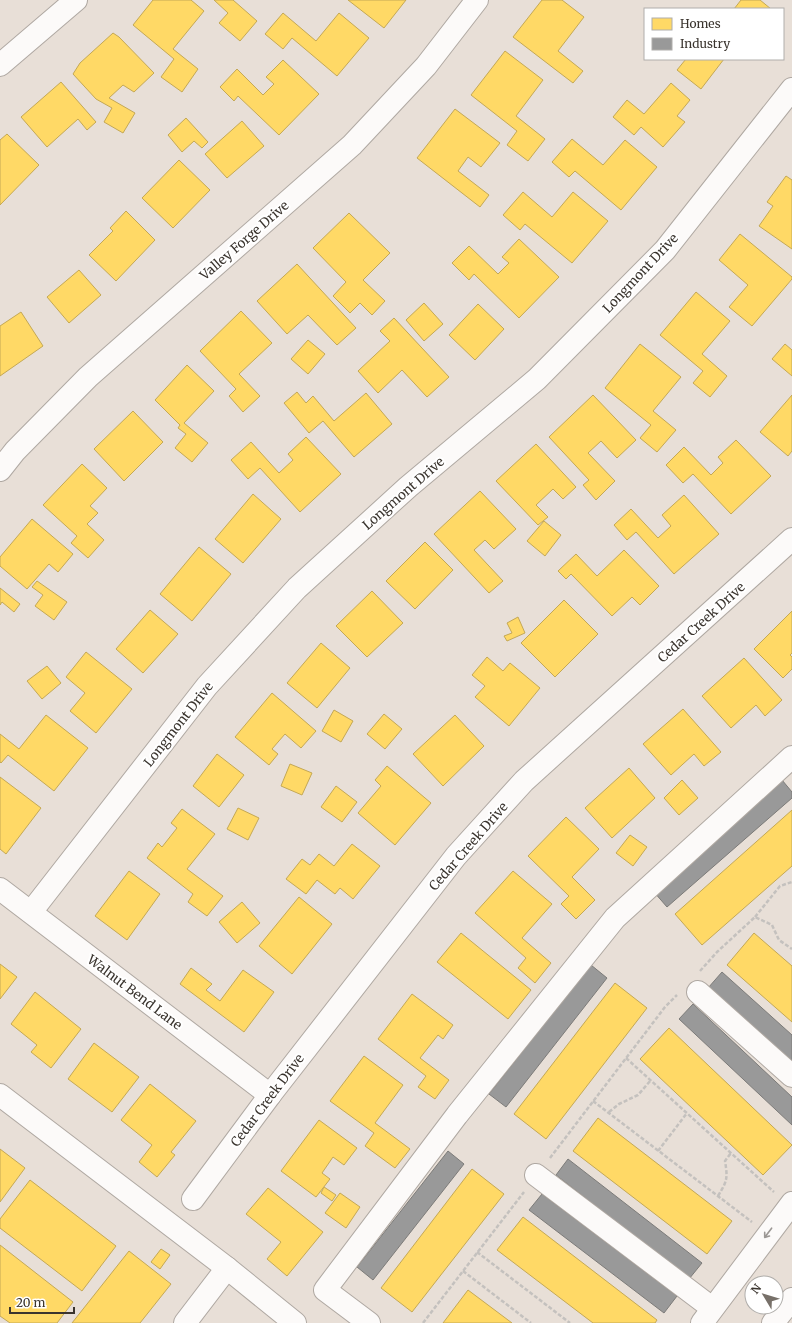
<svg xmlns="http://www.w3.org/2000/svg" width="792" height="1323" viewBox="0 0 792 1323" font-family="Merriweather,serif">
	<style>
		.homes { fill: #ffd966; stroke: #c4a855 }
		.industry { fill: #999; stroke: #7c7b79 }
		.lines { fill: none; stroke-linecap: round; stroke-linejoin: round }
		.minor-casing { stroke: #afa8a2; stroke-width: 24 }
		.major-casing { stroke: #afa8a2; stroke-width: 24 }
		.path { stroke: #c4c1be; stroke-width: 2.5; stroke-dasharray: 4 2; stroke-linecap: butt }
		.minor { stroke: #fcfaf9; stroke-width: 22 }
		.major { stroke: #fcfaf9; stroke-width: 22 }
		.oneway { stroke: #9b9794 }
		.labels { text-anchor: middle; stroke-width: 4; stroke-linejoin: round; paint-order: stroke }
		.street-label { font-size: 13px; fill: #3a342e; stroke: #fff }
	</style>
	<rect width="100%" height="100%" fill="#e8dfd7"/>
	<!-- homes -->
	<g class="homes">
		<path d="M153,0H191L204,11L173,49L198,69L182,92L161,77L174,59L133,25Z"/>
		<path d="M214,0H233L257,21L240,41L219,23L228,13Z"/>
		<path d="M348,0H406L384,28Z"/>
		<path d="M542,0H562L584,17L558,51L583,71L573,83L513,37Z"/>
		<path d="M741,0H760L771,9H734Z"/>
		<path d="M283,13L316,41L339,13L369,38L337,76L292,38L283,49L265,34Z"/>
		<path d="M113,33L119,37L154,73L134,92L123,85L109,98L135,113L123,133L104,122L112,108L96,99L73,74L80,63Z"/>
		<path d="M505,51L543,80L516,116L545,139L528,161L507,145L517,131L471,95Z"/>
		<path d="M686,59H724L701,89L677,70Z"/>
		<path d="M283,60L319,94L279,135L238,96L234,101L220,87L237,69L263,95L274,84L266,77Z"/>
		<path d="M61,82L96,122L87,130L78,119L47,147L21,117Z"/>
		<path d="M671,83L690,100L677,116L685,122L663,147L641,127L634,135L613,117L627,100L644,114Z"/>
		<path d="M455,109L500,143L481,167L468,157L458,171L489,195L480,207L417,158Z"/>
		<path d="M186,118L208,142L202,148L194,141L182,152L168,135Z"/>
		<path d="M242,121L264,146L227,178L205,154Z"/>
		<path d="M7,134L39,165L0,205V140Z"/>
		<path d="M572,139L603,165L625,140L657,167L621,210L575,171L569,177L552,162Z"/>
		<path d="M179,160L210,190L173,228L142,198Z"/>
		<path d="M786,176L792,180V249L759,226L773,206L767,202Z"/>
		<path d="M523,192L552,217L573,192L608,221L572,263L525,224L520,230L503,215Z"/>
		<path d="M126,211L155,240L116,281L89,255L113,231L110,228Z"/>
		<path d="M349,213L390,253L363,280L385,301L372,315L360,303L350,313L333,296L346,282L313,248Z"/>
		<path d="M740,234L792,277V279L752,326L729,307L748,285L719,260Z"/>
		<path d="M519,239L559,277L519,318L474,274L469,280L452,263L469,246L498,274L509,263L502,257Z"/>
		<path d="M297,264L356,328L337,345L308,315L287,334L257,301Z"/>
		<path d="M79,270L101,295L69,323L47,297Z"/>
		<path d="M696,292L730,321L702,354L727,376L710,397L693,383L703,371L660,335Z"/>
		<path d="M424,303L443,324L424,341L406,320Z"/>
		<path d="M478,304L504,329L475,360L449,335Z"/>
		<path d="M241,311L272,343L239,374L260,396L243,412L229,396L236,389L200,351Z"/>
		<path d="M21,312L43,346L0,376V326Z"/>
		<path d="M394,318L449,377L427,397L402,370L378,393L358,371L390,341L380,331Z"/>
		<path d="M308,340L325,354L308,374L291,359Z"/>
		<path d="M640,344L681,377L653,411L676,430L657,452L640,438L651,425L605,388Z"/>
		<path d="M785,344L792,350V376L772,359Z"/>
		<path d="M187,365L214,391L184,423L208,443L192,462L175,448L186,434L178,428L180,425L155,400Z"/>
		<path d="M297,392L306,403L313,396L334,421L366,393L392,424L354,457L323,421L309,433L284,403Z"/>
		<path d="M593,395L636,440L617,458L601,441L588,453L615,481L596,500L583,485L589,480L549,437Z"/>
		<path d="M792,395V451L788,456L760,432Z"/>
		<path d="M133,411L163,442L124,481L94,449Z"/>
		<path d="M306,437L341,474L300,512L260,468L248,479L231,460L251,442L279,473L293,460L288,454Z"/>
		<path d="M736,440L771,476L731,514L693,474L683,483L666,465L684,447L711,475L723,463L718,457Z"/>
		<path d="M536,444L576,487L563,499L553,489L536,505L548,517L538,525L496,481Z"/>
		<path d="M82,464L107,488L90,506L98,513L87,524L104,540L88,558L71,543L77,536L43,505Z"/>
		<path d="M480,491L516,529L494,549L485,540L474,550L503,581L489,593L434,534Z"/>
		<path d="M253,494L281,519L243,563L215,539Z"/>
		<path d="M684,495L719,534L674,574L636,532L627,540L614,525L631,509L658,538L671,526L662,515Z"/>
		<path d="M32,519L73,554L58,572L49,564L27,589L0,566V557Z"/>
		<path d="M544,521L561,535L545,556L527,541Z"/>
		<path d="M425,542L453,570L415,609L386,581Z"/>
		<path d="M199,547L231,574L192,621L160,594Z"/>
		<path d="M624,550L659,586L640,605L632,597L612,616L571,574L566,579L558,571L576,554L597,576Z"/>
		<path d="M37,581L67,602L54,620L35,606L43,595L32,587Z"/>
		<path d="M0,588L20,604L14,612L2,602L0,605Z"/>
		<path d="M372,591L403,623L367,657L336,626Z"/>
		<path d="M564,600L598,634L555,677L521,643Z"/>
		<path d="M150,610L178,634L143,673L116,649Z"/>
		<path d="M792,611V653L790,655L792,657V669L783,678L754,649Z"/>
		<path d="M518,617L525,633L507,641L504,636L512,633L507,623Z"/>
		<path d="M321,643L350,668L317,708L287,683Z"/>
		<path d="M86,652L132,689L96,733L70,711L85,693L66,677Z"/>
		<path d="M487,657L503,671L510,663L540,688L509,726L475,697L485,686L472,675Z"/>
		<path d="M744,658L782,700L765,716L756,705L731,728L702,696Z"/>
		<path d="M47,666L61,683L42,699L27,681Z"/>
		<path d="M272,693L316,731L301,748L285,734L272,749L278,754L269,765L235,737Z"/>
		<path d="M683,709L721,752L704,766L694,754L671,775L643,744Z"/>
		<path d="M334,710L353,721L341,742L322,731Z"/>
		<path d="M384,714L402,729L385,749L367,734Z"/>
		<path d="M46,715L88,748L54,791L8,755L1,763L0,762V734L19,749Z"/>
		<path d="M455,715L484,746L443,786L413,754Z"/>
		<path d="M217,754L244,775L219,807L193,786Z"/>
		<path d="M290,764L312,773L302,795L281,786Z"/>
		<path d="M387,766L431,803L395,845L358,813L381,786L375,780Z"/>
		<path d="M629,768L655,798L612,838L585,808Z"/>
		<path d="M0,777L41,808L6,854L0,849Z"/>
		<path d="M682,780L698,798L679,815L664,798Z"/>
		<path d="M336,786L357,802L342,822L321,807Z"/>
		<path d="M238,808L259,818L248,840L227,829Z"/>
		<path d="M182,809L215,834L187,869L223,896L207,916L188,902L193,894L147,858L158,843L162,847L177,828L171,823Z"/>
		<path d="M792,810V866L702,945L675,914Z"/>
		<path d="M566,817L599,849L572,877L595,900L576,919L561,904L569,896L528,856Z"/>
		<path d="M630,835L647,847L633,866L616,853Z"/>
		<path d="M352,844L380,866L353,899L340,888L335,894L317,880L306,894L286,879L302,859L310,865L319,854L334,866Z"/>
		<path d="M129,871L160,894L127,940L95,916Z"/>
		<path d="M513,871L552,904L522,938L551,963L535,983L518,968L526,958L475,913Z"/>
		<path d="M299,897L332,924L292,974L259,946Z"/>
		<path d="M242,902L260,923L237,943L219,922Z"/>
		<path d="M461,933L531,990L508,1019L437,962Z"/>
		<path d="M754,933L792,966V1022L727,965Z"/>
		<path d="M0,964L17,977L0,999Z"/>
		<path d="M191,968L212,984L206,990L220,1001L243,970L274,992L244,1032L180,984Z"/>
		<path d="M615,983L647,1008L546,1139L514,1114Z"/>
		<path d="M35,992L81,1029L51,1068L31,1052L37,1045L11,1024Z"/>
		<path d="M412,994L453,1025L443,1039L438,1035L420,1058L449,1080L435,1099L418,1087L426,1076L378,1039Z"/>
		<path d="M669,1028L792,1145L763,1175L640,1059Z"/>
		<path d="M94,1043L139,1077L112,1112L68,1079Z"/>
		<path d="M364,1056L403,1085L375,1123L410,1149L395,1168L365,1146L374,1133L330,1101Z"/>
		<path d="M150,1084L196,1121L171,1152L175,1155L157,1177L139,1162L152,1145L121,1120Z"/>
		<path d="M598,1118L732,1221L707,1254L573,1151Z"/>
		<path d="M319,1120L357,1148L344,1165L333,1157L322,1173L330,1179L316,1197L281,1171Z"/>
		<path d="M0,1149L25,1168L0,1202Z"/>
		<path d="M472,1169L504,1194L412,1312L381,1288Z"/>
		<path d="M30,1180L116,1246L82,1291L0,1228V1219Z"/>
		<path d="M324,1187L336,1195L332,1201L321,1193Z"/>
		<path d="M268,1188L323,1232L287,1276L267,1259L281,1242L246,1214Z"/>
		<path d="M340,1193L360,1207L346,1228L325,1213Z"/>
		<path d="M523,1217L657,1320L655,1323H593L497,1250Z"/>
		<path d="M0,1245L73,1302L57,1323H10L0,1316Z"/>
		<path d="M161,1249L170,1255L160,1269L151,1262Z"/>
		<path d="M129,1251L171,1284L140,1323H72Z"/>
		<path d="M468,1290L512,1323H443Z"/>
	</g>
	<!-- industry -->
	<g class="industry">
		<path d="M782,780L792,792V798L667,907L654,892Z"/>
		<path d="M591,965L607,978L506,1107L489,1094Z"/>
		<path d="M722,972L792,1035V1062L708,988Z"/>
		<path d="M693,1004L792,1097V1125L679,1019Z"/>
		<path d="M448,1151L464,1164L373,1280L357,1267Z"/>
		<path d="M568,1159L702,1263L689,1279L556,1175Z"/>
		<path d="M542,1194L677,1296L664,1313L529,1210Z"/>
	</g>
	<g class="lines">
		<defs>
			<g id="minor">
				<path d="M0,65L76,0"/>
				<path d="M0,470L15,451L88,377L352,145L426,66L477,0"/>
				<path d="M0,889L270,1095"/>
				<path d="M31,912L207,686L297,588L408,487L537,379L665,250L792,89"/>
				<path d="M698,992L792,1076"/>
				<path d="M0,1095L227,1268L295,1323"/>
				<path d="M536,1175L712,1308"/>
				<path d="M193,1199L270,1095L456,856L524,781L792,539"/>
				<path d="M185,1323L227,1268"/>
				<path d="M369,1323L325,1290L457,1115L615,918L792,757"/>
			</g>
			<g id="major">
				<path d="M702,1323L792,1203"/>
				<path d="M773,1323L792,1299"/>
			</g>
		</defs>
		<!-- minor casing -->
		<use href="#minor" class="minor-casing"/>
		<!-- major casing -->
		<use href="#major" class="major-casing"/>
		<!-- path -->
		<g class="path">
			<path d="M755,917L780,886L792,882"/>
			<path d="M700,971L717,952L755,917L772,925L779,940L792,949"/>
			<path d="M626,1058L774,1192"/>
			<path d="M593,1101L752,1222"/>
			<path d="M609,1112L619,1104L638,1095L651,1080"/>
			<path d="M658,1151L687,1113"/>
			<path d="M550,1158L665,1007L677,995"/>
			<path d="M718,1196C727,1181 728,1179 725,1161L731,1153"/>
			<path d="M477,1252L570,1323"/>
			<path d="M463,1271L531,1323"/>
			<path d="M423,1323L524,1192"/>
		</g>
		<!-- minor -->
		<use href="#minor" class="minor"/>
		<!-- major -->
		<use href="#major" class="major"/>
	</g>
	<!-- one-way arrows -->
	<defs><path id="oneway-shaft" d="M-6 0H5M1.5-3L5.5 0L1.5 3" fill="none" stroke-width="1.6" stroke-linecap="round" stroke-linejoin="round"/></defs>
	<use class="oneway" href="#oneway-shaft" transform="translate(768 1233) rotate(127)"/>
	<g class="labels">
		<!-- street labels -->
		<g class="street-label">
			<text transform="translate(244 240) rotate(-41)" y="5">Valley Forge Drive</text>
			<text transform="translate(640 273) rotate(-47)" y="5">Longmont Drive</text>
			<text transform="translate(403 493) rotate(-41)" y="5">Longmont Drive</text>
			<text transform="translate(701 622) rotate(-42)" y="5">Cedar Creek Drive</text>
			<text transform="translate(178 724) rotate(-52)" y="5">Longmont Drive</text>
			<text transform="translate(468 846) rotate(-49)" y="5">Cedar Creek Drive</text>
			<text transform="translate(135 992) rotate(37)" y="5">Walnut Bend Lane</text>
			<text transform="translate(267 1100) rotate(-53)" y="5">Cedar Creek Drive</text>
		</g>
	</g>
	<!-- legend -->
	<rect x="644" y="8" width="140" height="52" fill="#ffffff" stroke="#b0aeab"/>
	<rect x="652" y="18" width="20" height="12" fill="#ffd966" stroke="#b0aeab"/>
	<text x="680" y="28" font-size="12" fill="#3a342e">Homes</text>
	<rect x="652" y="38" width="20" height="12" fill="#999999" stroke="#b0aeab"/>
	<text x="680" y="48" font-size="12" fill="#3a342e">Industry</text>
	<!-- north arrow -->
	<g transform="translate(764 1295) rotate(308)"><circle r="19" fill="#ffffff" stroke="#b0aeab"/>
	<path d="M0-3L7 15L0 10L-7 15Z" fill="#777069"/>
	<text y="-6" font-size="11" font-weight="bold" text-anchor="middle" fill="#3a342e">N</text>
	</g>
	<!-- scale -->
	<path d="M10 1307v6h64v-6" fill="none" stroke="#3a342e" stroke-width="2"/>
	<text x="16" y="1307" font-size="12" fill="#3a342e" stroke="#ffffff" stroke-width="3" paint-order="stroke">20 m</text>
</svg>
